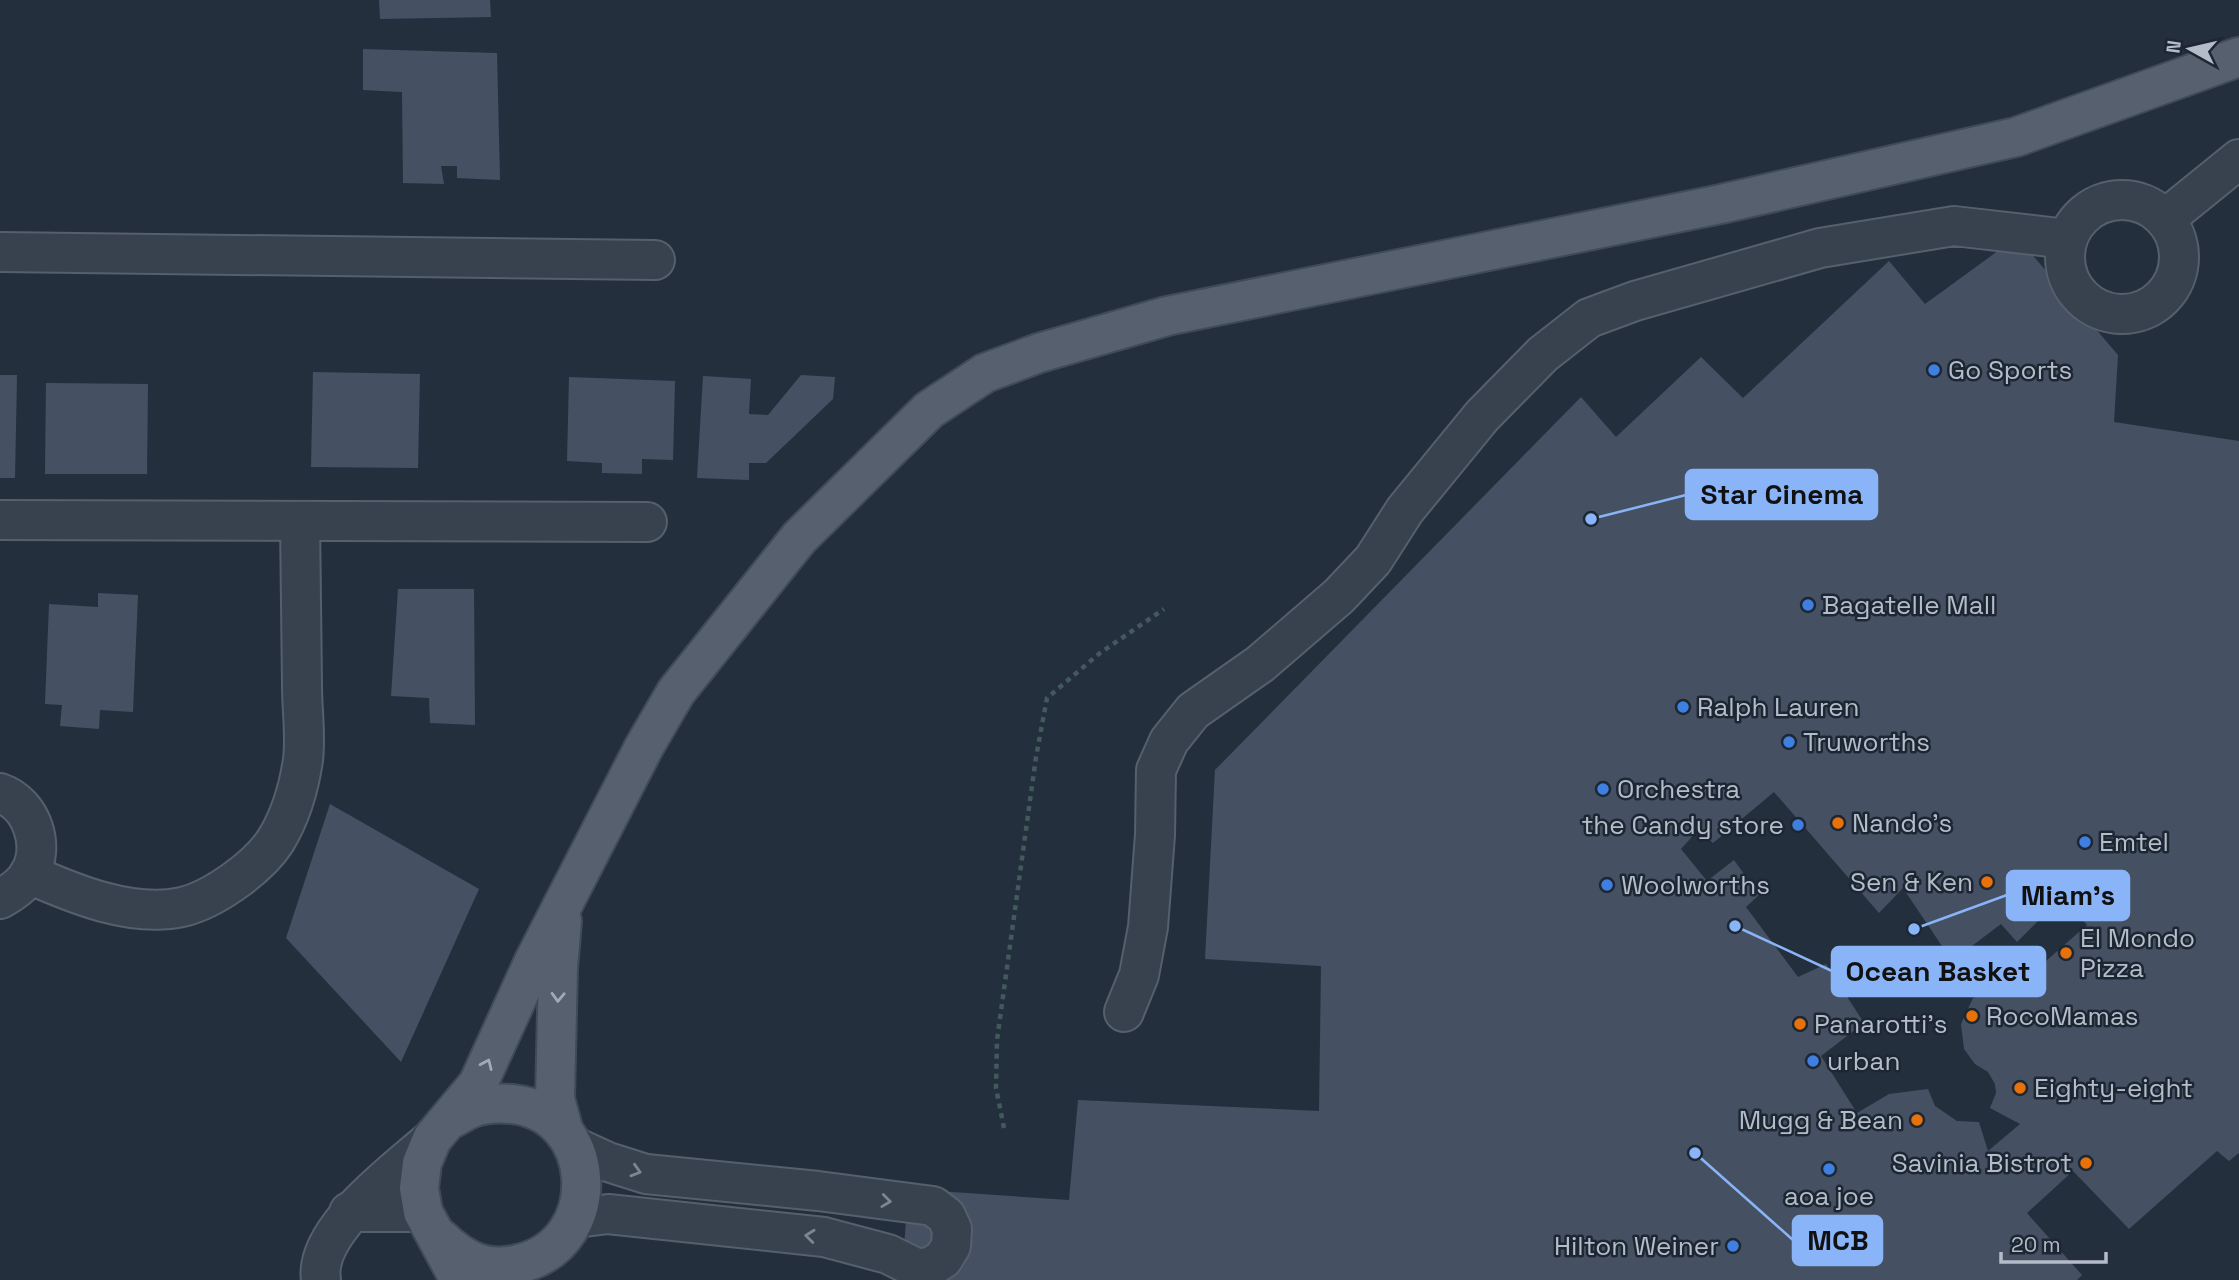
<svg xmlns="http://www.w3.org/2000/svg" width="2239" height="1280" viewBox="0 0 2239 1280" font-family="'Space Grotesk',sans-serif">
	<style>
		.building { fill: #455162; fill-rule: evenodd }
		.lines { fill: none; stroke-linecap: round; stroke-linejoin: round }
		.minor-casing { stroke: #565f6c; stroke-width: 42 }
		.major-casing { stroke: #414a57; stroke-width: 42 }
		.path { stroke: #44595c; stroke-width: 4.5; stroke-dasharray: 5 5; stroke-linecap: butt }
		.minor { stroke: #38414e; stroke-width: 38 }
		.major { stroke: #56606e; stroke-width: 38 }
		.oneway { stroke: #a1aab7 }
		.oneway2 { stroke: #7c8592 }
		.shop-dot { fill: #3f7fe0; stroke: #1d2633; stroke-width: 2.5 }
		.food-dot { fill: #e8710a; stroke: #1d2633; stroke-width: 2.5 }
		.labels { text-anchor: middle; stroke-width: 5; stroke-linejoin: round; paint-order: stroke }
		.poi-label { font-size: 26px; fill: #b4bcc9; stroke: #1d2633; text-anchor: start }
		.leader { fill: none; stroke: #8ab4f8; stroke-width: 2.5 }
		.callout-dot { fill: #8ab4f8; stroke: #1d2633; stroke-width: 2.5 }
		.callout { fill: #8ab4f8; stroke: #8ab4f8; stroke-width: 2.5 }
		.callout-label { font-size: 28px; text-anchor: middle; font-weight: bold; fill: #111 }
	</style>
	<rect width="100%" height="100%" fill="#242f3e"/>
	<!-- building -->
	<g class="building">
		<path d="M379,0H490L491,17L380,19Z"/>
		<path d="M363,49L497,53L500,180L457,178V166H441L444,184L403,183L402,92L363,90Z"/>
		<path d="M2017,237L2118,355L2114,422L2239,441V1153L2229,1161L2217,1151L2129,1229L2073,1171L2027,1213L2082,1275L2077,1280H902L908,1189L1069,1200L1078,1100L1319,1111L1321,966L1205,959L1215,770L1581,397L1616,437L1701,357L1743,398L1889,261L1925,304ZM1774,792L1879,913L1903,888L1952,961L2001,924L2017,942L2062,897L2087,925L2021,983L1973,998L1961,1024L1964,1049L1975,1064L1988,1072L1995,1084L1996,1093L1990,1108L2020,1124L1988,1151L1979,1122L1957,1121L1935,1106L1928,1089L1889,1094L1857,1113L1821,1056L1864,1023L1826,964L1798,977L1746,907L1759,895L1734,860L1707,881L1681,849L1698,830L1713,843Z"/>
		<path d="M313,372L420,374L418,468L311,467Z"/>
		<path d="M0,375H17L15,478H0Z"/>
		<path d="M801,375L835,377L833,399L766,463H749V480L697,478L703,376L751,379L749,414L768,415Z"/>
		<path d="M569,377L675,381L673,460L642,459V474L602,473V463L567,461Z"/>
		<path d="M46,383L148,384L147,474H45Z"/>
		<path d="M398,589H474L475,725L430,723L429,698L391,696Z"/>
		<path d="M98,593L138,595L133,712L100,710L99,729L60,726L62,705L45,704L49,604L98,607Z"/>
		<path d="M330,804L479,889L401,1062L286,938Z"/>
	</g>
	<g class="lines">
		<defs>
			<g id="minor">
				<circle cx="2122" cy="257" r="57"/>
				<path d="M2165,219L2239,159"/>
				<path d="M0,252L655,260"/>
				<path d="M0,520L647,522"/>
				<path d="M0,793C32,804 46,846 29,875C22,886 11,893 0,899"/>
				<path d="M29,874C74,894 132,918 182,907C213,900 259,867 276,840C290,817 299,787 303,760C306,736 302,710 302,686C301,631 301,576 300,521"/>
				<path d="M1124,1012L1139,975L1148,927L1155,835L1156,770L1169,741L1193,711L1260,664L1339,596L1373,560L1405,510L1482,416L1543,354L1589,318L1635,301L1820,248L1954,226L2067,239"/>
				<path d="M573,1146L608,1162L646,1174L818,1191L933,1206L946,1216L952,1229L951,1246L943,1259L932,1266L918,1269L888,1254L824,1237L608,1214L576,1218"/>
				<path d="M349,1212H423"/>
				<path d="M321,1280C313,1230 399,1169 432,1139"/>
			</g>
			<g id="major">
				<path d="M562,921L558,968L555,1099L564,1132"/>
				<path d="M440,1238C464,1261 488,1273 522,1263C606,1241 599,1113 512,1104C498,1103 483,1103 470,1109C463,1112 457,1116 451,1119"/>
				<path d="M458,1280L457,1275L423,1212L419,1188L422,1163L432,1139L478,1084L534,961L644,747L676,692L799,538L929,410L985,373L1039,353L1167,316L1721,204L2016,137L2239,57"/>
			</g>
		</defs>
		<!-- minor casing -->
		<use href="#minor" class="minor-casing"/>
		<!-- major casing -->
		<use href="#major" class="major-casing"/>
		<!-- path -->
		<path class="path" d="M1004,1128L996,1088L997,1040L1036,757L1047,698L1100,653L1164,609"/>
		<!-- minor -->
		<use href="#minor" class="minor"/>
		<!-- major -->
		<use href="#major" class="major"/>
	</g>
	<!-- one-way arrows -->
	<defs><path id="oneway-chevron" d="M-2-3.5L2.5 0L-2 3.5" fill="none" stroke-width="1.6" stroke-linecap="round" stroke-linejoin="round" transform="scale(1.75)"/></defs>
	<g class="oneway">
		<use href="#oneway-chevron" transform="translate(558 997) rotate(92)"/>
		<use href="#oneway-chevron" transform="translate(487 1064) rotate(-66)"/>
	</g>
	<g class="oneway2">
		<use href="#oneway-chevron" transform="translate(636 1171) rotate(17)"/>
		<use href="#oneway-chevron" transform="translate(886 1201) rotate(7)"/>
		<use href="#oneway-chevron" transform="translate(810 1236) rotate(-174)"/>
	</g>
	<!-- markers -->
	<g class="shop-dot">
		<circle cx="1934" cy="370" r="7"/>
		<circle cx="1808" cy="605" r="7"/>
		<circle cx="1683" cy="707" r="7"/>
		<circle cx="1789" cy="742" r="7"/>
		<circle cx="1603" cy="789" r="7"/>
		<circle cx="1798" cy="825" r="7"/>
		<circle cx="2085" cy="842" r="7"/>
		<circle cx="1607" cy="885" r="7"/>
		<circle cx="1813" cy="1061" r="7"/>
		<circle cx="1829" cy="1169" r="7"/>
		<circle cx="1733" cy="1246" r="7"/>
	</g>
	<g class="food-dot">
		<circle cx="1838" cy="823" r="7"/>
		<circle cx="1987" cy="882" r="7"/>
		<circle cx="2066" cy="953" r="7"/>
		<circle cx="1972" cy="1016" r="7"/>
		<circle cx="1800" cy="1024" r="7"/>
		<circle cx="2020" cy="1088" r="7"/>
		<circle cx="1917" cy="1120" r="7"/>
		<circle cx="2086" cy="1163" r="7"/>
	</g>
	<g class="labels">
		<!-- poi labels -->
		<g class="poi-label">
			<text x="1948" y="379">Go Sports</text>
			<text x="1822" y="614">Bagatelle Mall</text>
			<text x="1697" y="716">Ralph Lauren</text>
			<text x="1803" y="751">Truworths</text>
			<text x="1617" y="798">Orchestra</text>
			<text x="1852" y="832">Nando's</text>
			<text x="1784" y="834" text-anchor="end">the Candy store</text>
			<text x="2099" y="851">Emtel</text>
			<text x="1973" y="891" text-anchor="end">Sen &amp; Ken</text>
			<text x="1621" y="894">Woolworths</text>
			<text x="2080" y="947">El Mondo<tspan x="2080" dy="30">Pizza</tspan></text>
			<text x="1986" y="1025">RocoMamas</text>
			<text x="1814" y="1033">Panarotti's</text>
			<text x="1827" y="1070">urban</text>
			<text x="2034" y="1097">Eighty-eight</text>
			<text x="1903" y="1129" text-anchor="end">Mugg &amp; Bean</text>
			<text x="2072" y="1172" text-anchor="end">Savinia Bistrot</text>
			<text x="1829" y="1205" text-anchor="middle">aoa joe</text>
			<text x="1719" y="1255" text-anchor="end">Hilton Weiner</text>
		</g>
	</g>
	<!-- callouts -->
	<path class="leader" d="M1591 519L1686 495M1914 929L2007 895M1735 926L1832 971M1695 1153L1793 1240"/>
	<g class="callout-dot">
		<circle cx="1591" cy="519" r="7"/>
		<circle cx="1914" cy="929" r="7"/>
		<circle cx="1735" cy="926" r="7"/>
		<circle cx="1695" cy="1153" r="7"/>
	</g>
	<g class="callout">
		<rect x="1686" y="470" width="191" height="49" rx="7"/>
		<rect x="2007" y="871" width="122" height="49" rx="7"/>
		<rect x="1832" y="947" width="213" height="49" rx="7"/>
		<rect x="1793" y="1216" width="89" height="49" rx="7"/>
	</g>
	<g class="callout-label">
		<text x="1782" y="504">Star Cinema</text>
		<text x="2068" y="905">Miam's</text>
		<text x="1938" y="981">Ocean Basket</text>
		<text x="1838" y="1250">MCB</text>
	</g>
	<!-- north arrow -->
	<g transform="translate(2190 49) rotate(278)" stroke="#1d2633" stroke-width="5" paint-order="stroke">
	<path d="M0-5L12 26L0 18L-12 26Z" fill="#b4bcc9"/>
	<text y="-10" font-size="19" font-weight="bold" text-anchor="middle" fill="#b4bcc9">N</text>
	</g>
	<!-- scale -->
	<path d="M2001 1252v10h105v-10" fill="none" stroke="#b4bcc9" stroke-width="3.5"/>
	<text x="2011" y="1252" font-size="21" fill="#b4bcc9" stroke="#1d2633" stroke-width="5" paint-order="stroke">20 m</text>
</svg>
